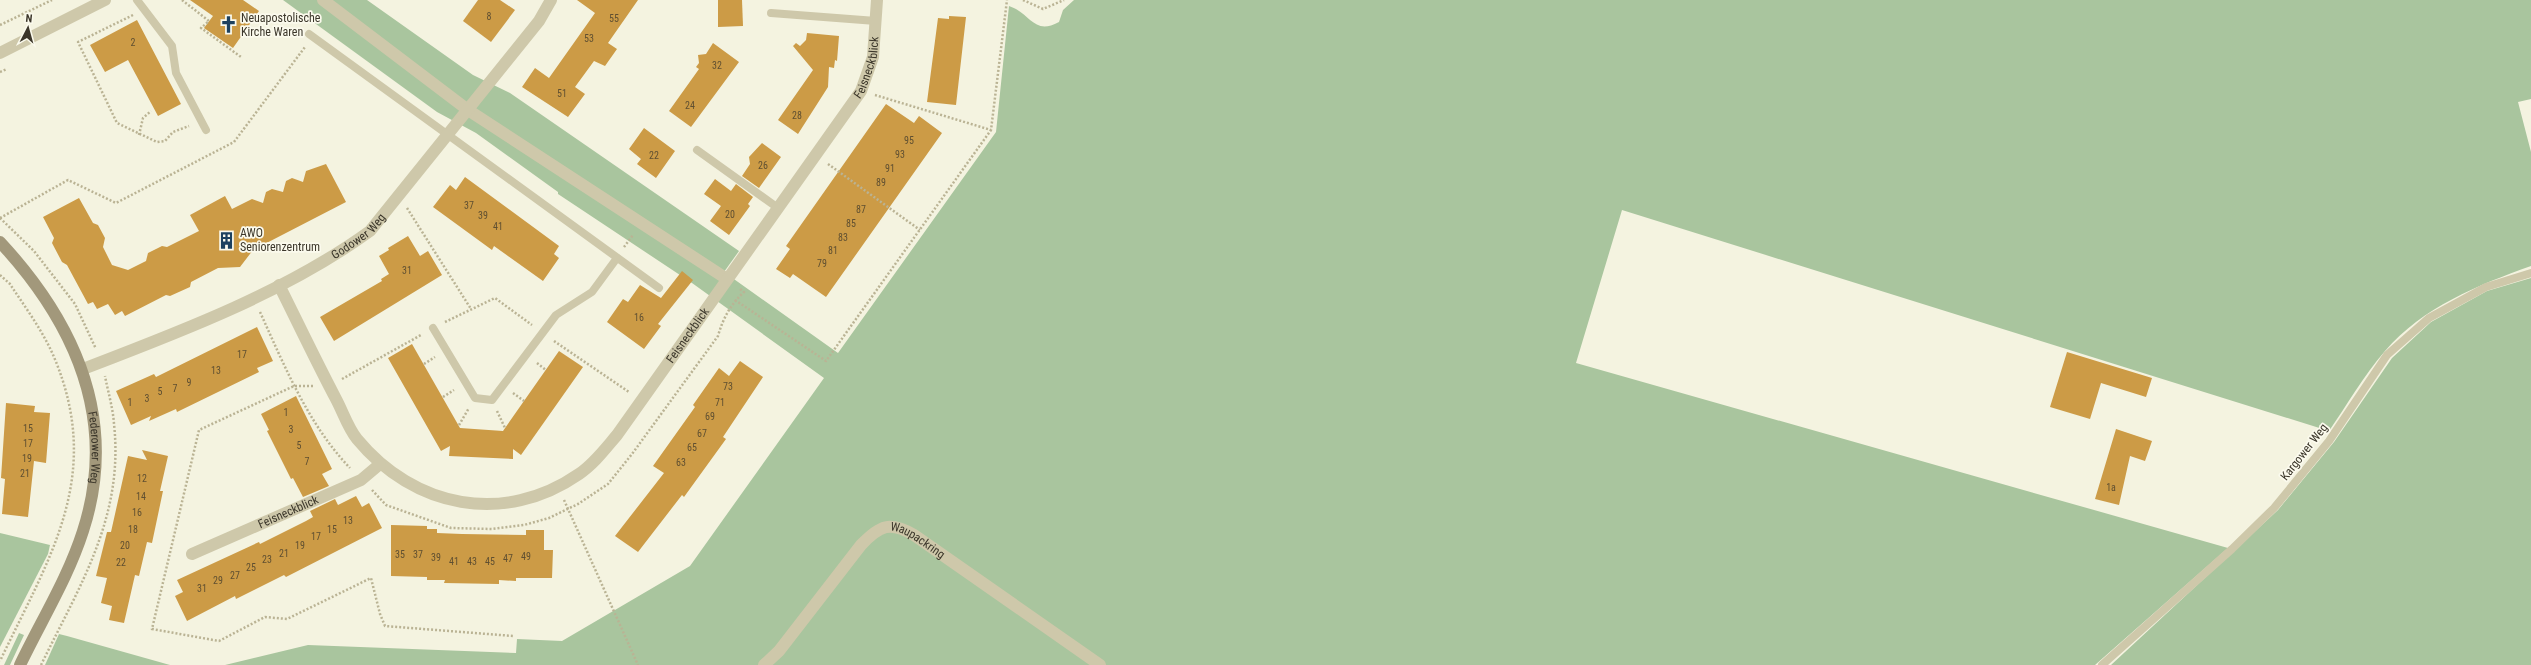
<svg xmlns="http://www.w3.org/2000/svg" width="2531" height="665" viewBox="0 0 2531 665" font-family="'Roboto Condensed',sans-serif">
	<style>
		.green { fill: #a9c59e }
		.building { fill: #cc9b46 }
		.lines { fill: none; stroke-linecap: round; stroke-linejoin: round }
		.path { stroke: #bab394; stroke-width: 2.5; stroke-dasharray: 2 2; stroke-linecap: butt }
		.lane { stroke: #cec8aa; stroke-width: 8 }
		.street { stroke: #cec8aa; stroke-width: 12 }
		.secondary { stroke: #a2987b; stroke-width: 12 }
		.labels { text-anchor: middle; stroke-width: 3.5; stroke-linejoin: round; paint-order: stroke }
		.number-label { font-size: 10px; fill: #5f4f31 }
		.poi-label { font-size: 12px; fill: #3b362a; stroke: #fbfaed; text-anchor: start }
		.street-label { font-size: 12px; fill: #3b362a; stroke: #fbfaed }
	</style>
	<rect width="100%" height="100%" fill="#f4f3e0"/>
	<!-- green -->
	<g class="green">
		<path d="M283,0H367L473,75L510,93L739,251L724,272L838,353L996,132L1009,6C1031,13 1033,36 1059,22L1063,10L1074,0H2531V99L2518,102L2531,152V266C2478,285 2423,307 2385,351C2364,375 2347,405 2329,431L1622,210L1576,363L2228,548L2095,665H225L308,645L516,653L517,639L562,641L690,566L824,378L692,283L558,194V192L476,133L437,112Z"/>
		<path d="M2531,278V665H2111L2278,510L2334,442L2392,358L2431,322L2487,291Z"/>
		<path d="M0,533L50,545L48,554L0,647Z"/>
		<path d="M19,633L24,635L10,665H4Z"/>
		<path d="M59,634L67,636L170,665H45Z"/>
	</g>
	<!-- building -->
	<g class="building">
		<path d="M190,0H243L259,11L233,48L204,28L213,16Z"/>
		<path d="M478,0H500L515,10L491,42L463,21Z"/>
		<path d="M577,0H638L608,43L617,49L605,66L594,61L575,87L585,94L568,117L522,87L535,68L549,78L595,13Z"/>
		<path d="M718,0H742L743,26L718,27Z"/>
		<path d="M949,16L966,17L956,105L927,102L938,18L949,19Z"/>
		<path d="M137,20L181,104L158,116L128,60L105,72L90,45Z"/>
		<path d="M807,33L839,36L837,61L835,60L834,68L829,67L828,87L798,134L778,120L813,70L793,46L796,43L800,46L806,40Z"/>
		<path d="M713,43L739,62L691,127L669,111L699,69L696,67L699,63L698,55L706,54Z"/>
		<path d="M886,104L914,123L919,116L942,133L826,297L793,274L790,278L776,269L790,249L786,246Z"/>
		<path d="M644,128L675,151L656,178L637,164L641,159L629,149Z"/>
		<path d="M762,143L781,157L759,188L742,176L750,164L749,157Z"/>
		<path d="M326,164L346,202L253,250L240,267L218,268L191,282L190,287L170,296L166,295L125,316L122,311L115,315L108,304L97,309L93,302L88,304L67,265L62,262L52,243L54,238L43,217L79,198L93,223L98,225L105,238L103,247L112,265L128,270L146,261L148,253L162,246L167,247L199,231L190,215L225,196L232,209L252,199L263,203L266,192L272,189L283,192L286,181L292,178L303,182L306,171Z"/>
		<path d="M465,177L559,246L554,254L559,258L543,281L494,246L492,250L433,207L450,185L456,190Z"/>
		<path d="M715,179L731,191L736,184L753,197L748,204L750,206L729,235L710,221L721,206L704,194Z"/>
		<path d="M408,236L420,256L428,251L442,275L334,341L320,317L382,281L381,279L389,274L379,256L389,250L388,248Z"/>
		<path d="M682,271L693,280L658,324L661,326L644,349L607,322L623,299L628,302L640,285L661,298Z"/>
		<path d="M257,327L273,361L257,368L259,372L177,412L176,409L149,421L151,416L131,425L116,391L154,374L156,377Z"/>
		<path d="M412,344L460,428L503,431L559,351L583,367L521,455L513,449V459L449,456L450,446L441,451L388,358Z"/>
		<path d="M2067,352L2152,378L2146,397L2101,383L2090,419L2050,407Z"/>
		<path d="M740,361L763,377L723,437L726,439L684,497L682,495L638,552L615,536L664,473L653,466L695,407L693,405L719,368L729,376Z"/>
		<path d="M296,396L332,469L322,474L329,486L303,497L293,478L291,479L267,431L269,430L261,414Z"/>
		<path d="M6,403L35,406L34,412L50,413L46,463L34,461L28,517L2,514L5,479L1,478Z"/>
		<path d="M2116,429L2152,441L2145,461L2130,456L2119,505L2095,499Z"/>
		<path d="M142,450L168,456L160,491H163L152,543L147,542L139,576L135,575L124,623L109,620L112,606L101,603L107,578L96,576L107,532H111L128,456L147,460Z"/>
		<path d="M356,496L362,507L369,503L382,528L286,577L284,575L236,599L235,596L187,621L175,596L183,592L177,580L259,542L260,544L306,521L313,517L310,511L335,499L338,505Z"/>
		<path d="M391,525L427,526V529H437V533L462,534L526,535V530H544V550H553L552,578H516V581L499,580V584L444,583L445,580H427V577L391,576Z"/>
	</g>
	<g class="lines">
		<!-- path -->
		<g class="path">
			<path d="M182,0L209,21L201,28L241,57"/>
			<path d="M1023,0L1043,9L1064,0"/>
			<path d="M133,15L78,42L117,123L157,142L165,141L173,132L189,126"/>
			<path d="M0,25L52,0"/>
			<path d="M0,72L7,69"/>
			<path d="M875,95L991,130"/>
			<path d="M139,135L143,118L151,111"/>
			<path d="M828,164L920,230"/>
			<path d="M407,208L471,309"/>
			<path d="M0,218L34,251L75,304L96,349"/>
			<path d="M0,218L68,180L116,203L234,142L305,47"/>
			<path d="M624,247L633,235"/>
			<path d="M0,275L10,284C25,307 43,331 54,357C104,476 50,556 0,661"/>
			<path d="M735,300L826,361L991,130L1007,0"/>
			<path d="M260,312C285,367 308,424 350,468"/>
			<path d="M445,322L495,298L532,325"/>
			<path d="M554,341L629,392"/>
			<path d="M537,363L546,370"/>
			<path d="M424,364L435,357"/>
			<path d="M342,379L421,335"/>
			<path d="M313,386H294L199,430L152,629L219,641L265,617L287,619L371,578L380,614L385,626L513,636"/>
			<path d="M513,393L524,401"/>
			<path d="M443,397L454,390"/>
			<path d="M497,411L505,428"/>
			<path d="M459,425L469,408"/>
			<path d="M372,490L386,505L451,528L492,529L524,525L549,518L578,504L608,484L632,454L718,336C723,318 731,304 744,292L740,289"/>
			<path d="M564,500L638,665"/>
			<path d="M41,665C80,585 124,517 114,424C113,408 108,392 105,376"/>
		</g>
		<!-- lane -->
		<g class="lane">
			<path d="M137,0L172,46L176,73L206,130"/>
			<path d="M771,13L876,21"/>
			<path d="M309,34L659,288"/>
			<path d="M697,150L778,208"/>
			<path d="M433,328L475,398L492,400L556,315L592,292L617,258"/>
			<path d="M2102,665L2232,549L2274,508L2329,441L2387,355L2429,318L2486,287L2531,273"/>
		</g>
		<!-- street -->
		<g class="street">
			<path d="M323,0L468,110L727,279"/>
			<path d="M0,53L105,0"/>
			<path id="s1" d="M279,285C298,323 316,361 336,399C343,412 348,428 357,439C414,508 504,526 579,474C594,464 605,449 617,435L861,91L873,57L877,0"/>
			<path id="s2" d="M83,369C180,332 286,292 370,231L539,21L551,0"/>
			<path id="s3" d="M192,554L361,480L380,464"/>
			<path id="s4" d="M764,665L779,651L861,545C880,525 890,521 914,535L1100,665"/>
		</g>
		<!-- secondary -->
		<path class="secondary" id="s5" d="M0,242C75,323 119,420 83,531C68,578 41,621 20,665"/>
	</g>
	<!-- icons -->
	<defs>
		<symbol id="church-bare" viewBox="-9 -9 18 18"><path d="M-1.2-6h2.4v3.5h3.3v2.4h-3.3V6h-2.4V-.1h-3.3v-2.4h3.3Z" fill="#1d415f" stroke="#fbfaed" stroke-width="2.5" paint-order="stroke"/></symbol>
		<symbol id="building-bare" viewBox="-9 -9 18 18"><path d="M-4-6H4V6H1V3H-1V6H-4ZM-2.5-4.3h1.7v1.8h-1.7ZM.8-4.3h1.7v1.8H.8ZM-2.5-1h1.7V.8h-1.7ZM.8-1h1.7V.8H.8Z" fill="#1d415f" stroke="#fbfaed" stroke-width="2.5" paint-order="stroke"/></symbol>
	</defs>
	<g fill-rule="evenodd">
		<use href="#church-bare" x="216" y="12" width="25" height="25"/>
		<use href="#building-bare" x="214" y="228" width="25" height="25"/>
	</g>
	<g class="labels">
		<!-- number labels -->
		<g class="number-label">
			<text x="489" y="20">8</text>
			<text x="614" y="22">55</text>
			<text x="589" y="42">53</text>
			<text x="133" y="46">2</text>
			<text x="717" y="69">32</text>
			<text x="562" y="97">51</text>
			<text x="690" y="109">24</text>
			<text x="797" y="119">28</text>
			<text x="909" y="144">95</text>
			<text x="900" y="158">93</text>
			<text x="654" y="159">22</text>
			<text x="763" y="169">26</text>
			<text x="890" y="172">91</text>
			<text x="881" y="186">89</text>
			<text x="469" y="209">37</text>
			<text x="861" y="213">87</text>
			<text x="730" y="218">20</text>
			<text x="483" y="219">39</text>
			<text x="851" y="227">85</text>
			<text x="498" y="230">41</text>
			<text x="843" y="241">83</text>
			<text x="833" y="254">81</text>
			<text x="822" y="267">79</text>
			<text x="407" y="274">31</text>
			<text x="639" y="321">16</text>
			<text x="242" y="358">17</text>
			<text x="216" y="374">13</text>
			<text x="189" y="386">9</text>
			<text x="728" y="390">73</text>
			<text x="175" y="392">7</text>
			<text x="160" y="395">5</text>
			<text x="147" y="402">3</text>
			<text x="130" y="406">1</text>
			<text x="720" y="406">71</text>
			<text x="286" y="416">1</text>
			<text x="710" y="420">69</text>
			<text x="28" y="432">15</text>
			<text x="291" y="433">3</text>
			<text x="702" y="437">67</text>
			<text x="28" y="447">17</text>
			<text x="299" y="449">5</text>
			<text x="692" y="451">65</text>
			<text x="27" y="462">19</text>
			<text x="307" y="465">7</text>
			<text x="681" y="466">63</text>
			<text x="25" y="477">21</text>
			<text x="142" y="482">12</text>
			<text x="2111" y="491">1a</text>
			<text x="141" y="500">14</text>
			<text x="137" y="516">16</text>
			<text x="348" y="524">13</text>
			<text x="133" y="533">18</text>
			<text x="332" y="533">15</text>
			<text x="316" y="540">17</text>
			<text x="125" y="549">20</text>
			<text x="300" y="549">19</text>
			<text x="284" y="557">21</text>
			<text x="400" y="558">35</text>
			<text x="418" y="558">37</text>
			<text x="526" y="560">49</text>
			<text x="436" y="561">39</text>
			<text x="508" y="562">47</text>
			<text x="267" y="563">23</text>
			<text x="454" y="565">41</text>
			<text x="472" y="565">43</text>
			<text x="490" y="565">45</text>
			<text x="121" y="566">22</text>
			<text x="251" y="571">25</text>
			<text x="235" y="579">27</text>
			<text x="218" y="584">29</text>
			<text x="202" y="592">31</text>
		</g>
		<!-- poi labels -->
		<g class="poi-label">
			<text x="241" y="22">Neuapostolische<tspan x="241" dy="14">Kirche Waren</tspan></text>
			<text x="240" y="237">AWO<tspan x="240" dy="14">Seniorenzentrum</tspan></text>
		</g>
		<!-- street labels -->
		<g class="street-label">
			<text dy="4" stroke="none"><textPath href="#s1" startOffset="922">Feisneckblick</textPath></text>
			<text dy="4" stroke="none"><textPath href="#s2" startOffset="307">Godower Weg</textPath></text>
			<text dy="4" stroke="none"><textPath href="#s1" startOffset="598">Feisneckblick</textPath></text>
			<text dy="4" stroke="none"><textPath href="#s5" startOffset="232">Federower Weg</textPath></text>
			<text transform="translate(2304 452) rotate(-52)" y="4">Kargower Weg</text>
			<text dy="4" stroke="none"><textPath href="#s3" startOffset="105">Feisneckblick</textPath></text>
			<text dy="4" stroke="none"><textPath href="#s4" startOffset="221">Waupackring</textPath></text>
		</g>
	</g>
	<!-- north arrow -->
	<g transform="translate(28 28) rotate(6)" stroke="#fbfaed" stroke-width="3" paint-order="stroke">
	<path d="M0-3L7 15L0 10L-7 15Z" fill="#3b362a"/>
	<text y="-6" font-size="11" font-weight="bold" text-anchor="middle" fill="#3b362a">N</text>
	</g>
</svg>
